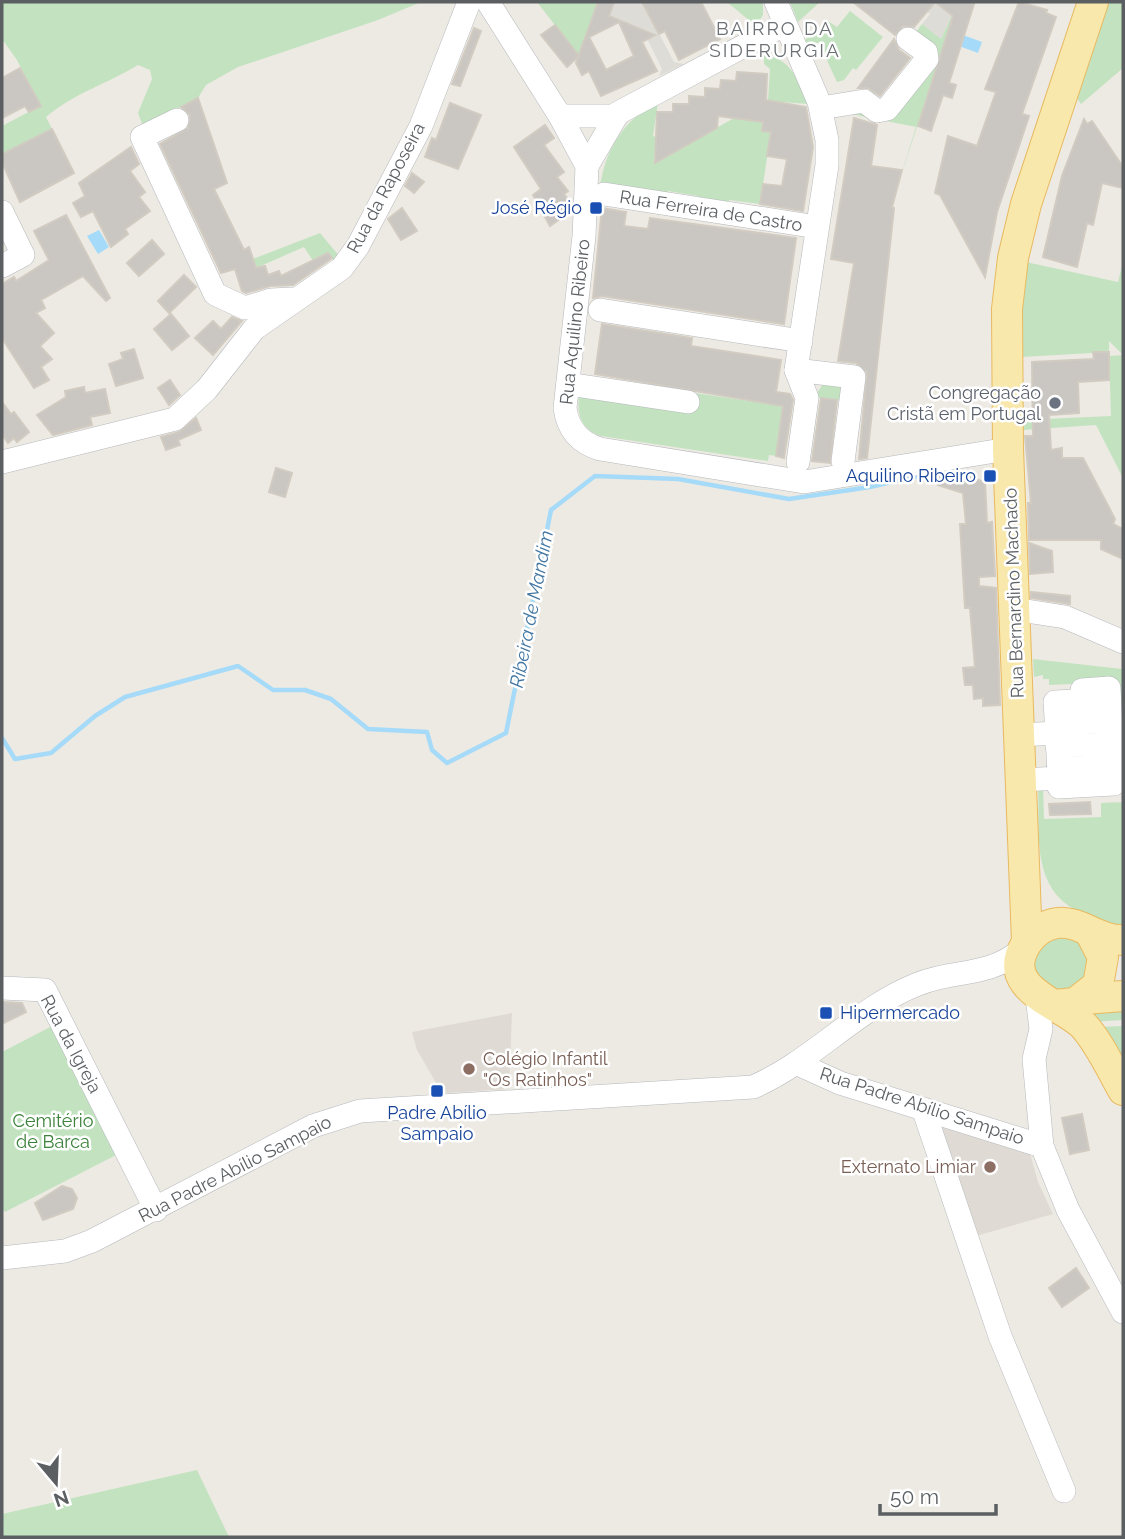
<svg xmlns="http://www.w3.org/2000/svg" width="1125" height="1539" viewBox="0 0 1125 1539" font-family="Raleway,sans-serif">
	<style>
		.industrial { fill: #dedcd7 }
		.education { fill: #dfdbd4 }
		.green { fill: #c3e3c0 }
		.water { fill: #a6daf9 }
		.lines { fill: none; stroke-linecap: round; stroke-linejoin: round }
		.stream { stroke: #a6daf9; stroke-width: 4.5 }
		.building { fill: #cac7c2; stroke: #d1cbc1; stroke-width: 2; fill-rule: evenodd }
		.minor-casing { stroke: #b5b8bc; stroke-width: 24 }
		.major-casing { stroke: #e8b960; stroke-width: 32 }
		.minor { stroke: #fff; stroke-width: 23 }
		.major { stroke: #f9e8ab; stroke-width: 30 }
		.transit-dot { fill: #1a4fb4; stroke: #fff; stroke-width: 2.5 }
		.worship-dot { fill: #6b7280; stroke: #fff; stroke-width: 2.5 }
		.education-dot { fill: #8d6e63; stroke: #fff; stroke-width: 2.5 }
		.labels { text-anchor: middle; stroke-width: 5; stroke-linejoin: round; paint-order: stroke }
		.street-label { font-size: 18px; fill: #5b5f62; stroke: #fff }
		.transit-label { font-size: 18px; fill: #164399; stroke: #fff; text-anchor: end }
		.worship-label { font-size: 18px; fill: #5b616d; stroke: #fff; text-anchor: end }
		.education-label { font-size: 18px; fill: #785e54; stroke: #fff; text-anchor: start }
		.park-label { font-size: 18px; fill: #3b823a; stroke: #fff }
		.neighbourhood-label { font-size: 19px; letter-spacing: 2px; fill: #6c7174; stroke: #fff }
		.water-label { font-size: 19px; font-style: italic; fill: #4176a2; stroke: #fff }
	</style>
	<rect width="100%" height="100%" fill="#edeae3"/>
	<!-- industrial -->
	<g class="industrial">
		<path d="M598,2H704L655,26L674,62L684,64L659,76L662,69L643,30L595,10Z"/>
		<path d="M914,2H958L941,39L922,24L930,14Z"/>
	</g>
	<!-- education -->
	<g class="education">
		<path d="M512,1013L509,1089L447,1093L439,1088L417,1050L412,1032Z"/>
		<path d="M943,1123L1030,1153L1038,1182L1053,1214L969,1238L935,1130Z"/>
	</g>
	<!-- green -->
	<g class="green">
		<path d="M2,2H421L378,20L238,67L206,85L198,98L143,126L138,113L152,79L150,70L138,65C107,84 74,93 46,117L52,129L2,154V126L40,106L17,60L2,39Z"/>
		<path d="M537,2H598L579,56Z"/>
		<path d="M727,2H763V15L756,26Z"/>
		<path d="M790,2H820L798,22Z"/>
		<path d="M1105,2H1123V68L1081,104L1074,94Z"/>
		<path d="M850,11L883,37L856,70L853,68L844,80L837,82L819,43H806L805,40L828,21L837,27Z"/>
		<path d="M952,15L953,16L898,185L916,127L846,113L863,108L875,116L931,59L916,32L922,24L941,39Z"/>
		<path d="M764,54C792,59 798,81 808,104L768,101L770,69L764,64Z"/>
		<path d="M658,102L653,136L656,137L654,163L734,118L763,122L762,131L771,132L760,204L729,200L728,206L698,202V196L668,191L667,196L600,187C605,150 624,119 658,102Z"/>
		<path d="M320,233L340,257L337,264L328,253L313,261L304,247L256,268L253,259Z"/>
		<path d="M1026,262L1118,282L1123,262V478L1096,425L1023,430L1022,420L1111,416L1109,356L1123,355L1109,341V352L1022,357L1019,311Z"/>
		<path d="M823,384L842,386V401L814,397Z"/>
		<path d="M695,393L783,406L776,456L769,455L768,461L601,436C580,429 577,414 579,394Z"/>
		<path d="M1033,659L1122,669L1123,667V930C1106,922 1084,917 1069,906C1031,880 1040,827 1038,786H1043L1044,819L1101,817V803L1123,802L1119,682L1049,685V679H1043V675L1034,677Z"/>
		<path d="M1067,933L1091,953L1086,984L1056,995L1030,966L1037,943Z"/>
		<path d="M1123,1004V1020L1091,1022L1089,1009Z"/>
		<path d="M54,1025L120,1153L5,1212L2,1209V1052Z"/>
		<path d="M1123,1026V1075L1098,1027Z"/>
		<path d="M197,1470L229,1537H2V1514Z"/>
	</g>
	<!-- water -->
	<g class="water">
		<path d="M963,35L982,42L978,53L959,46Z"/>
		<path d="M99,230L109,247L98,254L87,236Z"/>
	</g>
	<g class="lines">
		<!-- stream -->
		<path class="stream" d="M2,738L15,759L51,753L95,716L125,697L238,666L273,690H305L331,699L368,729L427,732L432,750L447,763L506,733L551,510L595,476L678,479L789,499L870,487L930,473"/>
	</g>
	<!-- building -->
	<g class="building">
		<path d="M598,2H614L609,16L655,35L642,42L657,71L601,96L589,71L582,75L576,63ZM619,22L634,56L606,70L589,37Z"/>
		<path d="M642,2H701L720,39L679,60L665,31L659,34Z"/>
		<path d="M853,2H967L974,4L949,83L956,85L952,98L943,95L931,131L918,126L953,16L935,2L914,27L903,26L895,35Z"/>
		<path d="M1019,2L1047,10L1046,13L1056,17L1022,114L1029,116L997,212L985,277L940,195L935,193L948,136L977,146L996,92L985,89Z"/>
		<path d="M555,25L579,56L567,67L541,35Z"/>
		<path d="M474,28L481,31L460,86L452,84Z"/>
		<path d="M894,39L899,50L910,58L880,96L868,88H858Z"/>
		<path d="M20,68L41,106L29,112L25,106L2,118V78Z"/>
		<path d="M737,72L767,74L766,100L806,107L813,147L803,211L760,204L763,184L782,186L787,159L767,156L771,132L762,131L763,122L718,116L717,128L655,163L657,112H673V104H689V96L705,97V88L720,89L721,80L736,81Z"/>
		<path d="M198,98L227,183L214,189L244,250L249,247L256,268L265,266L268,275L279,271L281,276L328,253L332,258L293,285L270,286L246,293L242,291L235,269L221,273L160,144L188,128L190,115L181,107Z"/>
		<path d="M450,103L481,115L458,169L425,157L432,138L436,140Z"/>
		<path d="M854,118L877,125L871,166L902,170L892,207L894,208L867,458L859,459L867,372L856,363L838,361L854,263L831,259Z"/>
		<path d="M1084,119L1087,124L1092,121L1123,167V188L1102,183L1093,225L1087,223L1077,267L1043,257L1062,176Z"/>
		<path d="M545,125L554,138L544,145L564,172L557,177L568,191L564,194L571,203V211L550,226L533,195L541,189L514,147Z"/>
		<path d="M52,129L74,173L20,202L2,162V154Z"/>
		<path d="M131,147L139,164L130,171L145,192L139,197L150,211L125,229L128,234L111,247L93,211L81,217L73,203L85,196L79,183Z"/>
		<path d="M412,173L424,182L414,193L405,186Z"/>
		<path d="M402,208L417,231L401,240L388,219Z"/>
		<path d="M602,208L626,212L624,226L648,229L650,218L796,238L784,324L602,296L593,298Z"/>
		<path d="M66,215L110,298L106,301L83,276L41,300L45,308L36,313L54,333L40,346L52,359L41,367L49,380L34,388L2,338V284L14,277L16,281L49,260L34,231Z"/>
		<path d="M152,240L164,254L139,276L127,263Z"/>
		<path d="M184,275L196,287L169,313L158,301Z"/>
		<path d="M171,314L189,336L172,350L154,329Z"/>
		<path d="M232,317L242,321L213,355L195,338L213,321L221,329Z"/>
		<path d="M602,324L692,338L691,346L781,360L776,392L790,394L793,400L784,458L776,456L783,406L595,374Z"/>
		<path d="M134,349L143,378L116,386L109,364L123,359L121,353Z"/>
		<path d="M1093,352H1109V380L1078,382L1079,413L1049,415L1051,450L1062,448V458H1083L1115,519L1113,524L1123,529V559L1101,549V540H1029L1028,503H1031L1025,436H1033L1032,362L1094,359Z"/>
		<path d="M170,380L180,395L169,405L158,388Z"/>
		<path d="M84,387L85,393L105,389L110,413L90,417L92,425L53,435L37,415L66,397L65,391Z"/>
		<path d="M821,398L837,400L830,463L812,461Z"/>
		<path d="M2,402L11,414L14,412L29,432L17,442L14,438L8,443L2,434Z"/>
		<path d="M196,418L201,430L178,440L180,445L166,450L161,437L179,432Z"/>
		<path d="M276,468L292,473L285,497L269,492Z"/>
		<path d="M952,472L985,482L987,523L992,522L995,576L979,577V586L996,588L1000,705L983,706V698L974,699L973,685H965L963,668L975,667L970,608H965L960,524H966L963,493L938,485L941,474Z"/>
		<path d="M1029,543L1052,551L1053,572L1030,574Z"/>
		<path d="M1031,592L1070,596V604L1031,598Z"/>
		<path d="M1090,802L1091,814L1050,815L1049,804Z"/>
		<path d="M2,1002L22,1003L26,1012L2,1024Z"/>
		<path d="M1082,1114L1089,1150L1070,1154L1062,1118Z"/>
		<path d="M62,1186L72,1189L77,1198L73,1209L43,1220L35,1203Z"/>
		<path d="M1076,1268L1089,1288L1062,1307L1049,1288Z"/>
	</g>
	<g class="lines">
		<defs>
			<g id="minor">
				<path d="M488,2L560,116L587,166L584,236L565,408C568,430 580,443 600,449L804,482L1008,449"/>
				<path d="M776,2L819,102L827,140V165L796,370L807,398L798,462"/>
				<path d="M821,108L864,101L877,111L887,109L927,59L926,52L908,39"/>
				<path d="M560,116H615"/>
				<path d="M177,120L142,137L215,294L245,308L271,300L292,299"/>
				<path d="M587,166L618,113L785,24"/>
				<path d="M604,194L817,227"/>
				<path d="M2,212L23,255L2,266"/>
				<path d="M600,310L801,341"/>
				<path d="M796,370L854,377L843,461"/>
				<path d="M568,384L688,402"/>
				<path d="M2,462L175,419L207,389L254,329L342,268L358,246L421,126L469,2"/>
				<path d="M1014,609L1065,617L1123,642"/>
				<path d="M1056,724L1111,721"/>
				<path d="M1057,733L1055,702L1096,700"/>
				<path d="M1020,735L1057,733L1059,778L1022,780"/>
				<path d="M1057,746L1112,744"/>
				<path d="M1058,769L1113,766"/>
				<path d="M1059,778V787L1114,784L1109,688L1082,690L1083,700"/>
				<path d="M2,988L45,990L156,1210"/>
				<path d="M1037,997L1041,1029L1034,1059L1042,1146L1068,1210L1123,1312"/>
				<path d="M798,1064L840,1083L1042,1146"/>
				<path d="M924,1111L1000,1336L1064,1491"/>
				<path d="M2,1258L65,1251L92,1241L313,1126L360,1111L753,1087C813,1061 857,1008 918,984C958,968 985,979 1023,949"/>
			</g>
			<g id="major">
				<path d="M1123,940C1098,941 1080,920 1057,923C1044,925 1033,933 1026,944C999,989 1060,1003 1083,1025C1099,1042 1111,1069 1123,1090"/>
				<path d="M1027,942L1008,449L1007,309L1013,258L1026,204L1093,2"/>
				<path d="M1084,999L1123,996"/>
				<path d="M1055,1005L1075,1003L1098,985L1103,957L1091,934"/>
			</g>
		</defs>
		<!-- minor casing -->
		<use href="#minor" class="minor-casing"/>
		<!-- major casing -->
		<use href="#major" class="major-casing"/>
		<!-- minor -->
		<use href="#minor" class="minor"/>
		<!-- major -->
		<use href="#major" class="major"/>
	</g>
	<!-- markers -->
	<g class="transit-dot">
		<rect x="589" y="201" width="14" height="14" rx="3.5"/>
		<rect x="983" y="469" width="14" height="14" rx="3.5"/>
		<rect x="819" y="1006" width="14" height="14" rx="3.5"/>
		<rect x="430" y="1084" width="14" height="14" rx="3.5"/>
	</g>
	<circle class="worship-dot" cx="1055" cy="403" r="7"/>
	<g class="education-dot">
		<circle cx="469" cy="1069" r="7"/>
		<circle cx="990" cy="1167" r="7"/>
	</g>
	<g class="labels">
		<!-- street labels -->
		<g class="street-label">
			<text transform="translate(386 188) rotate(-62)" y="6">Rua da Raposeira</text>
			<text transform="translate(711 211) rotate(9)" y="6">Rua Ferreira de Castro</text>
			<text transform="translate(575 322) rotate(-84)" y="6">Rua Aquilino Ribeiro</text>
			<text transform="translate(1014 593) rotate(-92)" y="6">Rua Bernardino Machado</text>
			<text transform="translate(71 1044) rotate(62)" y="6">Rua da Igreja</text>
			<text transform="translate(922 1106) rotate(18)" y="6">Rua Padre Abílio Sampaio</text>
			<text transform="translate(235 1169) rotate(-27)" y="6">Rua Padre Abílio Sampaio</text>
		</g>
		<!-- transit labels -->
		<g class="transit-label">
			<text x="582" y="214">José Régio</text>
			<text x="976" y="482">Aquilino Ribeiro</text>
			<text x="840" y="1019" text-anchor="start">Hipermercado</text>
			<text x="437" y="1119" text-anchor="middle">Padre Abílio<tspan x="437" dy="21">Sampaio</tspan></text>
		</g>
		<!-- worship labels -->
		<g class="worship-label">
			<text x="1041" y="399">Congregação<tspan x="1041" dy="21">Cristã em Portugal</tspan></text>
		</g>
		<!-- education labels -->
		<g class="education-label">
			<text x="483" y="1065">Colégio Infantil<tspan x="483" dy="21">"Os Ratinhos"</tspan></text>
			<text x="976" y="1173" text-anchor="end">Externato Limiar</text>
		</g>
		<!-- park labels -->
		<g class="park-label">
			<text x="53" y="1127">Cemitério<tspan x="53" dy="21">de Barca</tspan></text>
		</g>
		<!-- neighbourhood labels -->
		<g class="neighbourhood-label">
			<text x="775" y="35">BAIRRO DA<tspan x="775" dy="22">SIDERURGIA</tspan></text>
		</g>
		<!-- water labels -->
		<g class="water-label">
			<text transform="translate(531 609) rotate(-79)" y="7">Ribeira de Mandim</text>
		</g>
	</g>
	<!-- border -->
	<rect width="1125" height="1539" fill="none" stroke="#5b5f62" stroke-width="7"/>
	<!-- north arrow -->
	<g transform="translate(56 1483) rotate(161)" stroke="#ffffff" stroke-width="5" paint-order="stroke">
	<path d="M0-5L12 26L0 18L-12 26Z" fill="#5b5f62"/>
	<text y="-10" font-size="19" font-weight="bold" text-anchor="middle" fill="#5b5f62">N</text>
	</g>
	<!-- scale -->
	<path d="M880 1504v10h116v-10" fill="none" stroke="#5b5f62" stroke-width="3.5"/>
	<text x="890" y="1504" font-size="21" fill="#5b5f62" stroke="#ffffff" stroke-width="5" paint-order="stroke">50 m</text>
</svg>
